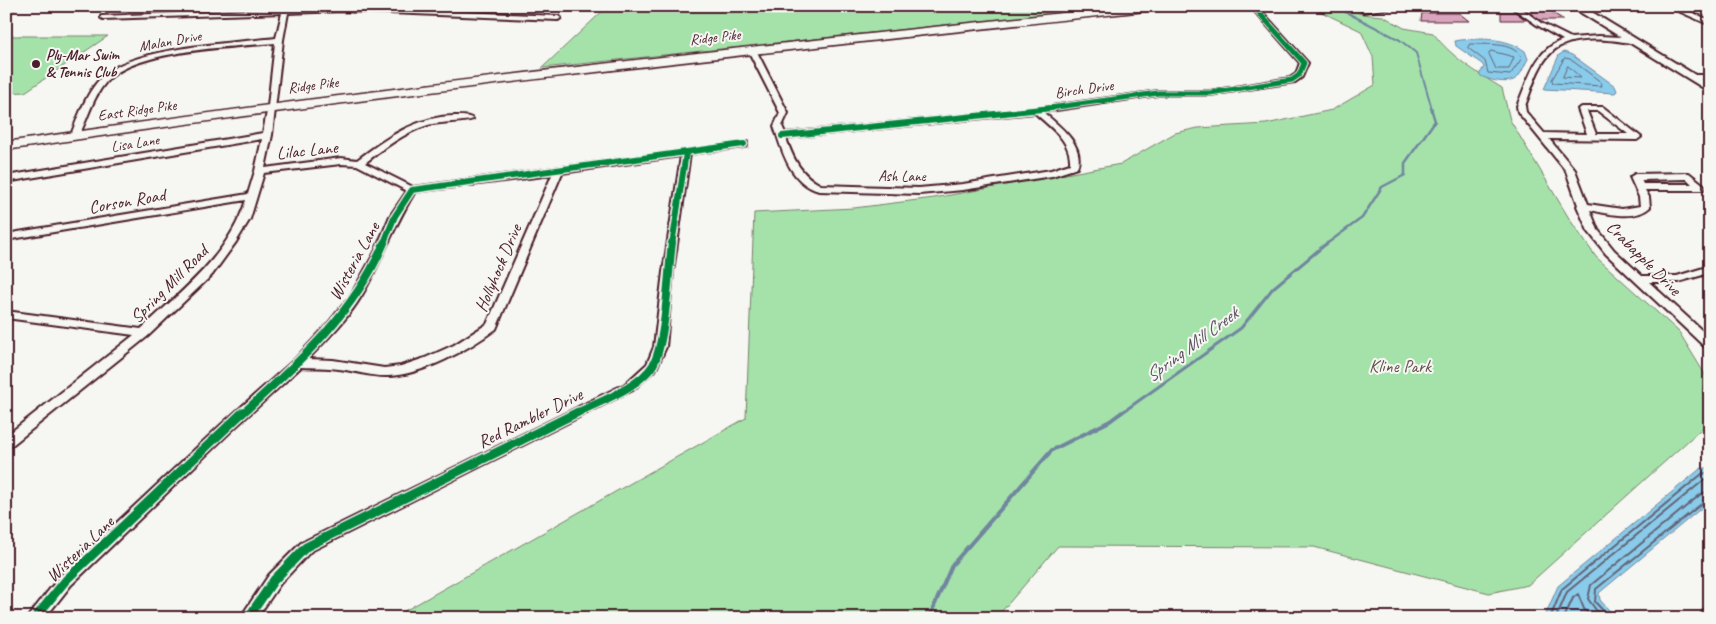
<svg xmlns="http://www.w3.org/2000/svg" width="1716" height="624" viewBox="0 0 1716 624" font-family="Caveat,sans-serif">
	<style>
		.green { fill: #a5e2aa; stroke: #78806a }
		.water { fill: #89cbea; stroke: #70869e }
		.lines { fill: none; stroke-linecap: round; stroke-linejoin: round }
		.shore-far1 { stroke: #636477; stroke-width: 1 }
		.shore { stroke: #636477; stroke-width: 2 }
		.stream-far3 { stroke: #70869e; stroke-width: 2 }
		.stream-far2 { stroke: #70869e; stroke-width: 2.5 }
		.stream-far1 { stroke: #70869e; stroke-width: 3 }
		.stream { stroke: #70869e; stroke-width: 4 }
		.building { fill: #d9a5be; stroke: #4a1f2b }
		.street-casing { stroke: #4a1f2b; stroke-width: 4 }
		.secondary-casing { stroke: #4a1f2b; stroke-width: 4 }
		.primary-casing { stroke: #4a1f2b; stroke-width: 3 }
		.street { fill: #f6f6f2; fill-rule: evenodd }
		.secondary { fill: #f6f6f2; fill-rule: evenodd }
		.primary { fill: #f6f6f2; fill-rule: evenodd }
		.cycleway-far3-casing { stroke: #f6f6f2; stroke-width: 7 }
		.cycleway-far2-casing { stroke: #f6f6f2; stroke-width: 9 }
		.cycleway-far1-casing { stroke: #f6f6f2; stroke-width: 11 }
		.cycleway-casing { stroke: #f6f6f2; stroke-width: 12 }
		.cycleway-far3 { stroke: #00873e; stroke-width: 5 }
		.cycleway-far2 { stroke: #00873e; stroke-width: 6 }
		.cycleway-far1 { stroke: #00873e; stroke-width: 8 }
		.cycleway { stroke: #00873e; stroke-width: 9 }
		.poi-dot { fill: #4a1f2b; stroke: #f6f6f2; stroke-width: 2 }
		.labels { text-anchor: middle; stroke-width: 4; stroke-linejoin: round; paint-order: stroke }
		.far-street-label { font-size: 15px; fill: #4a1f2b; stroke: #f6f6f2 }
		.far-poi-label { font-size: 15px; font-weight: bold; fill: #4a1f2b; stroke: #f6f6f2; text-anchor: start }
		.street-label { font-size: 18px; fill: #4a1f2b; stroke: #f6f6f2 }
		.park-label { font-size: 18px; fill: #61504b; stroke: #f6f6f2 }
		.water-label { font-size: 19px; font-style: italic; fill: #5d5364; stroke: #f6f6f2 }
	</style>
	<rect width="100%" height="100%" fill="#f6f6f2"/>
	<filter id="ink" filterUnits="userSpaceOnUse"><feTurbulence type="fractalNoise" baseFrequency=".02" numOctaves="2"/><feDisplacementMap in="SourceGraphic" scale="10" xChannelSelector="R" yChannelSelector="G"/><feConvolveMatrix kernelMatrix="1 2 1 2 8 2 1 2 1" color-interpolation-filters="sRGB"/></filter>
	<g filter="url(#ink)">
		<!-- green -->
		<g class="green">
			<path d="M608,6H1124L542,68Z"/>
			<path d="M1309,6H1342L1361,14L1383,16L1404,28L1433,33C1452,58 1476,72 1502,88L1510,120L1570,220L1596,257L1679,332L1709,381L1702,392L1710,399V421L1528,585L1489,593L1314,547L1058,546L996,618H392L746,418L754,213L854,208L934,198L1121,164L1175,133L1198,128L1266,124L1332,110L1375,85L1373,57L1361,31Z"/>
			<path d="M6,36H108L25,92L6,93Z"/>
		</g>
		<!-- water -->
		<g class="water">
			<path d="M1461,40C1483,38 1507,38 1525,51L1528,59C1525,64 1522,72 1518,77C1509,86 1488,80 1479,75L1484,67L1482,64L1456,46L1455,41Z"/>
			<path d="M1564,52L1572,55L1615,86L1617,91L1615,93L1544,89L1559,55Z"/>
			<path d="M1710,467V501L1599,593L1600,600L1616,618H1544L1558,586L1700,469Z"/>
		</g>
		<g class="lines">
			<!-- shore-far1 -->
			<g class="shore-far1">
				<path d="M1470,44C1487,45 1512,41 1522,58L1510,75L1488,73L1485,61L1468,48Z"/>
				<path d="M1491,51L1514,57L1509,69H1496L1489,54Z"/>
				<path d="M1565,58L1570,59L1601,82L1602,86L1553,83L1552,80Z"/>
				<path d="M1568,66L1581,78L1563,77Z"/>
			</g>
			<!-- shore -->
			<g class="shore">
				<path d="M1550,618L1562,589L1702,474L1710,472"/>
				<path d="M1556,618L1567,592L1704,480L1710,479"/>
				<path d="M1564,618L1573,598L1578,594L1584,609L1592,618"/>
				<path d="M1602,618L1588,599L1591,585L1701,494L1710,491"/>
				<path d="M1610,618L1595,602L1596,589L1710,497"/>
			</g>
			<!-- stream-far3 -->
			<path class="stream-far3" d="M1334,6L1400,40L1416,53L1432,109"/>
			<!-- stream-far2 -->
			<path class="stream-far2" d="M1325,245L1362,218L1382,187L1405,175V163L1435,121L1431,108"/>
			<!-- stream-far1 -->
			<path class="stream-far1" d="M1120,414L1241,328L1273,288L1327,243"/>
			<!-- stream -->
			<path class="stream" d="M929,618L952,565L1052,450L1110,421L1122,412"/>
		</g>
		<!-- building -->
		<g class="building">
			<path d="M1521,6H1542L1564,20H1540Z"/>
			<path d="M1501,12H1515L1526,20H1501Z"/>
			<path d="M1422,13H1459L1469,21H1421Z"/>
		</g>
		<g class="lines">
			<defs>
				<g id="street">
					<path d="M9,6H19L6,12V8Z"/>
					<path d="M286,6H292L291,9L342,7L558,16L561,18L558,20L342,11L288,13L283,40L272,135L265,168L341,158L357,160C386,138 420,114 459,116C464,116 469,116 473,119C469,122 438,122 428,125C405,132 384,148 365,163L413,187L747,142V146L744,147L690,154L673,272L666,347L656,369L633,390L311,551L280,584L257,618H240L269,575L301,543L625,384L647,364L654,347L663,272L681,156L562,173L496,329C469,349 423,375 388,376C372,377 356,371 339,369C326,367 314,368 301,367L231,431L71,585L45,618H27L61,575L221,425L294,360L326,326L351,295L375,252L390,216L407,191L357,165L341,164L264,173L250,219L236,242L212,275L148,336L11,446L6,448V436L134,335L6,318V311L141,329C182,291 229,255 246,200L6,240V234L248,194L255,171L262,139L6,182V176L263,133L268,106L275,43C233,47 133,50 106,82C92,98 88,119 78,137H72L71,135C79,115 87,90 104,75C136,47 233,43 276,38L282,13L103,19L101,18V16L284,9ZM552,175L487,324L454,345L425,358L401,366L384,368L333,360L308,359C327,339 348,319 362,295C382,261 394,225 415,192Z"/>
					<path d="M1250,6H1257L1308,63L1302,77L1295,82L1210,95H1158L1043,112C1058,125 1086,145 1077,168L1052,176L963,190L919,194L819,191C790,183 782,151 774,126L780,113L748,50L752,48L756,50L788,113L782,126L785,133L1037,108L1158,91H1210L1290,78L1296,74L1300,63ZM1035,113C1050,127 1072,141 1070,164L1051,170L963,184L919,188L821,185C801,175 793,159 786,138Z"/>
					<path d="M1380,6H1404L1363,12L1360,10Z"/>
					<path d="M1510,6H1518L1541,23L1571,38L1599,36L1621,37L1634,41L1630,43C1607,39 1568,35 1551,53C1537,66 1532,89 1525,106L1526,112L1544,133L1587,134L1578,109L1582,107H1603L1641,137L1637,140L1549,139L1575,170L1588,204L1622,209L1640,206L1639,197L1630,177L1635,174L1689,173L1704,185V189L1701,190H1645L1649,197L1650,207C1635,221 1608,214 1590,210L1598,230L1614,250L1642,276H1677L1710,266V273L1678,282H1649L1710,338V349L1706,348L1606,254L1588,231L1577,206L1578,205L1566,171L1518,112L1517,106C1528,81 1535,49 1563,40L1537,25ZM1587,111H1598L1628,134H1596ZM1687,179L1692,184H1643L1641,180Z"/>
					<path d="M1622,6L1619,8L1577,10L1574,8L1576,6Z"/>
					<path d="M1667,6H1676L1710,20V25Z"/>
					<path d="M1689,75H1710V79H1692L1688,77Z"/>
					<path d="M1710,608V618H1699L1704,610Z"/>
				</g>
				<path id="secondary" d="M1570,6H1582L1710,84V92Z"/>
				<path id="primary" d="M1129,6H1168L1163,9C777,51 390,92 6,150V142C379,86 754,46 1129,6Z"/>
			</defs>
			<!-- street casing -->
			<use href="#street" class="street-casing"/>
			<!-- secondary casing -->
			<use href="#secondary" class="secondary-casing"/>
			<!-- primary casing -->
			<use href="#primary" class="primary-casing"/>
			<!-- street -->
			<use href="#street" class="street"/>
			<!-- secondary -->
			<use href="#secondary" class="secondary"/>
			<!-- primary -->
			<use href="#primary" class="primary"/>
			<defs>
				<path id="cycleway-far3" d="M1043,109L1158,93H1210L1292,80L1299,75L1304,63L1253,6"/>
				<g id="cycleway-far2">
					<path d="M782,136L1052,108"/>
					<path d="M383,245L395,216L412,190L744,144"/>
					<path d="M672,245L686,153"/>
				</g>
				<g id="cycleway-far1">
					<path d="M242,414C297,364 354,314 384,243"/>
					<path d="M575,414C598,402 639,388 653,365C666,342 668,273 672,243"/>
				</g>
				<g id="cycleway">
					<path d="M35,618L66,580L243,412"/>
					<path d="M248,618L274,580L306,547L578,412"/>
				</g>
			</defs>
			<!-- cycleway-far3 casing -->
			<use href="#cycleway-far3" class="cycleway-far3-casing"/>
			<!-- cycleway-far2 casing -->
			<use href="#cycleway-far2" class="cycleway-far2-casing"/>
			<!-- cycleway-far1 casing -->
			<use href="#cycleway-far1" class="cycleway-far1-casing"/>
			<!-- cycleway casing -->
			<use href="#cycleway" class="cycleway-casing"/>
			<!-- cycleway-far3 -->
			<use href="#cycleway-far3" class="cycleway-far3"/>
			<!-- cycleway-far2 -->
			<use href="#cycleway-far2" class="cycleway-far2"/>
			<!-- cycleway-far1 -->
			<use href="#cycleway-far1" class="cycleway-far1"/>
			<!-- cycleway -->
			<use href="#cycleway" class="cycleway"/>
		</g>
	</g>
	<!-- markers -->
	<circle class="poi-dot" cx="36" cy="64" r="5"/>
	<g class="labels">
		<!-- far-street labels -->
		<g class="far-street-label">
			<text transform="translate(715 37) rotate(-6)" y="5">Ridge Pike</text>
			<text transform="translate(170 41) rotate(-10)" y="5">Malan Drive</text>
			<text transform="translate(313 85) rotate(-7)" y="5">Ridge Pike</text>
			<text transform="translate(1084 89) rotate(-8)" y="5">Birch Drive</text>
			<text transform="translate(137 110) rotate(-8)" y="5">East Ridge Pike</text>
			<text transform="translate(135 143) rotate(-9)" y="5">Lisa Lane</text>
			<text x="902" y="181">Ash Lane</text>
		</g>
		<!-- far-poi labels -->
		<g class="far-poi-label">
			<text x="46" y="60">Ply-Mar Swim<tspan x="46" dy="17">&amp; Tennis Club</tspan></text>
		</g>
		<!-- street labels -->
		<g class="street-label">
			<text transform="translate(307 150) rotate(-6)" y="6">Lilac Lane</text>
			<text transform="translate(127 201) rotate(-10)" y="6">Corson Road</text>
			<text transform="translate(1644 258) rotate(45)" y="6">Crabapple Drive</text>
			<text transform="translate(354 261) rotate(-61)" y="6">Wisteria Lane</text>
			<text transform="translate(498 268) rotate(-67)" y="6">Hollyhock Drive</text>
			<text transform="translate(169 284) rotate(-45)" y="6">Spring Mill Road</text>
			<text transform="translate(530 418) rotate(-26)" y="6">Red Rambler Drive</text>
			<text transform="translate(80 549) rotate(-44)" y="6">Wisteria Lane</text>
		</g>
		<!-- park labels -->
		<g class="park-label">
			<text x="1400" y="372">Kline Park</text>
		</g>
		<!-- water labels -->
		<g class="water-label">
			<text transform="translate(1191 344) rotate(-37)" y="7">Spring Mill Creek</text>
		</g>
	</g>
	<!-- margin -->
	<rect width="1716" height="624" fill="none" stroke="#f6f6f2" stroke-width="25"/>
	<rect x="12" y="12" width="1691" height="599" fill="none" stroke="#4a1f2b" stroke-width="2" filter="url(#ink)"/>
</svg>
